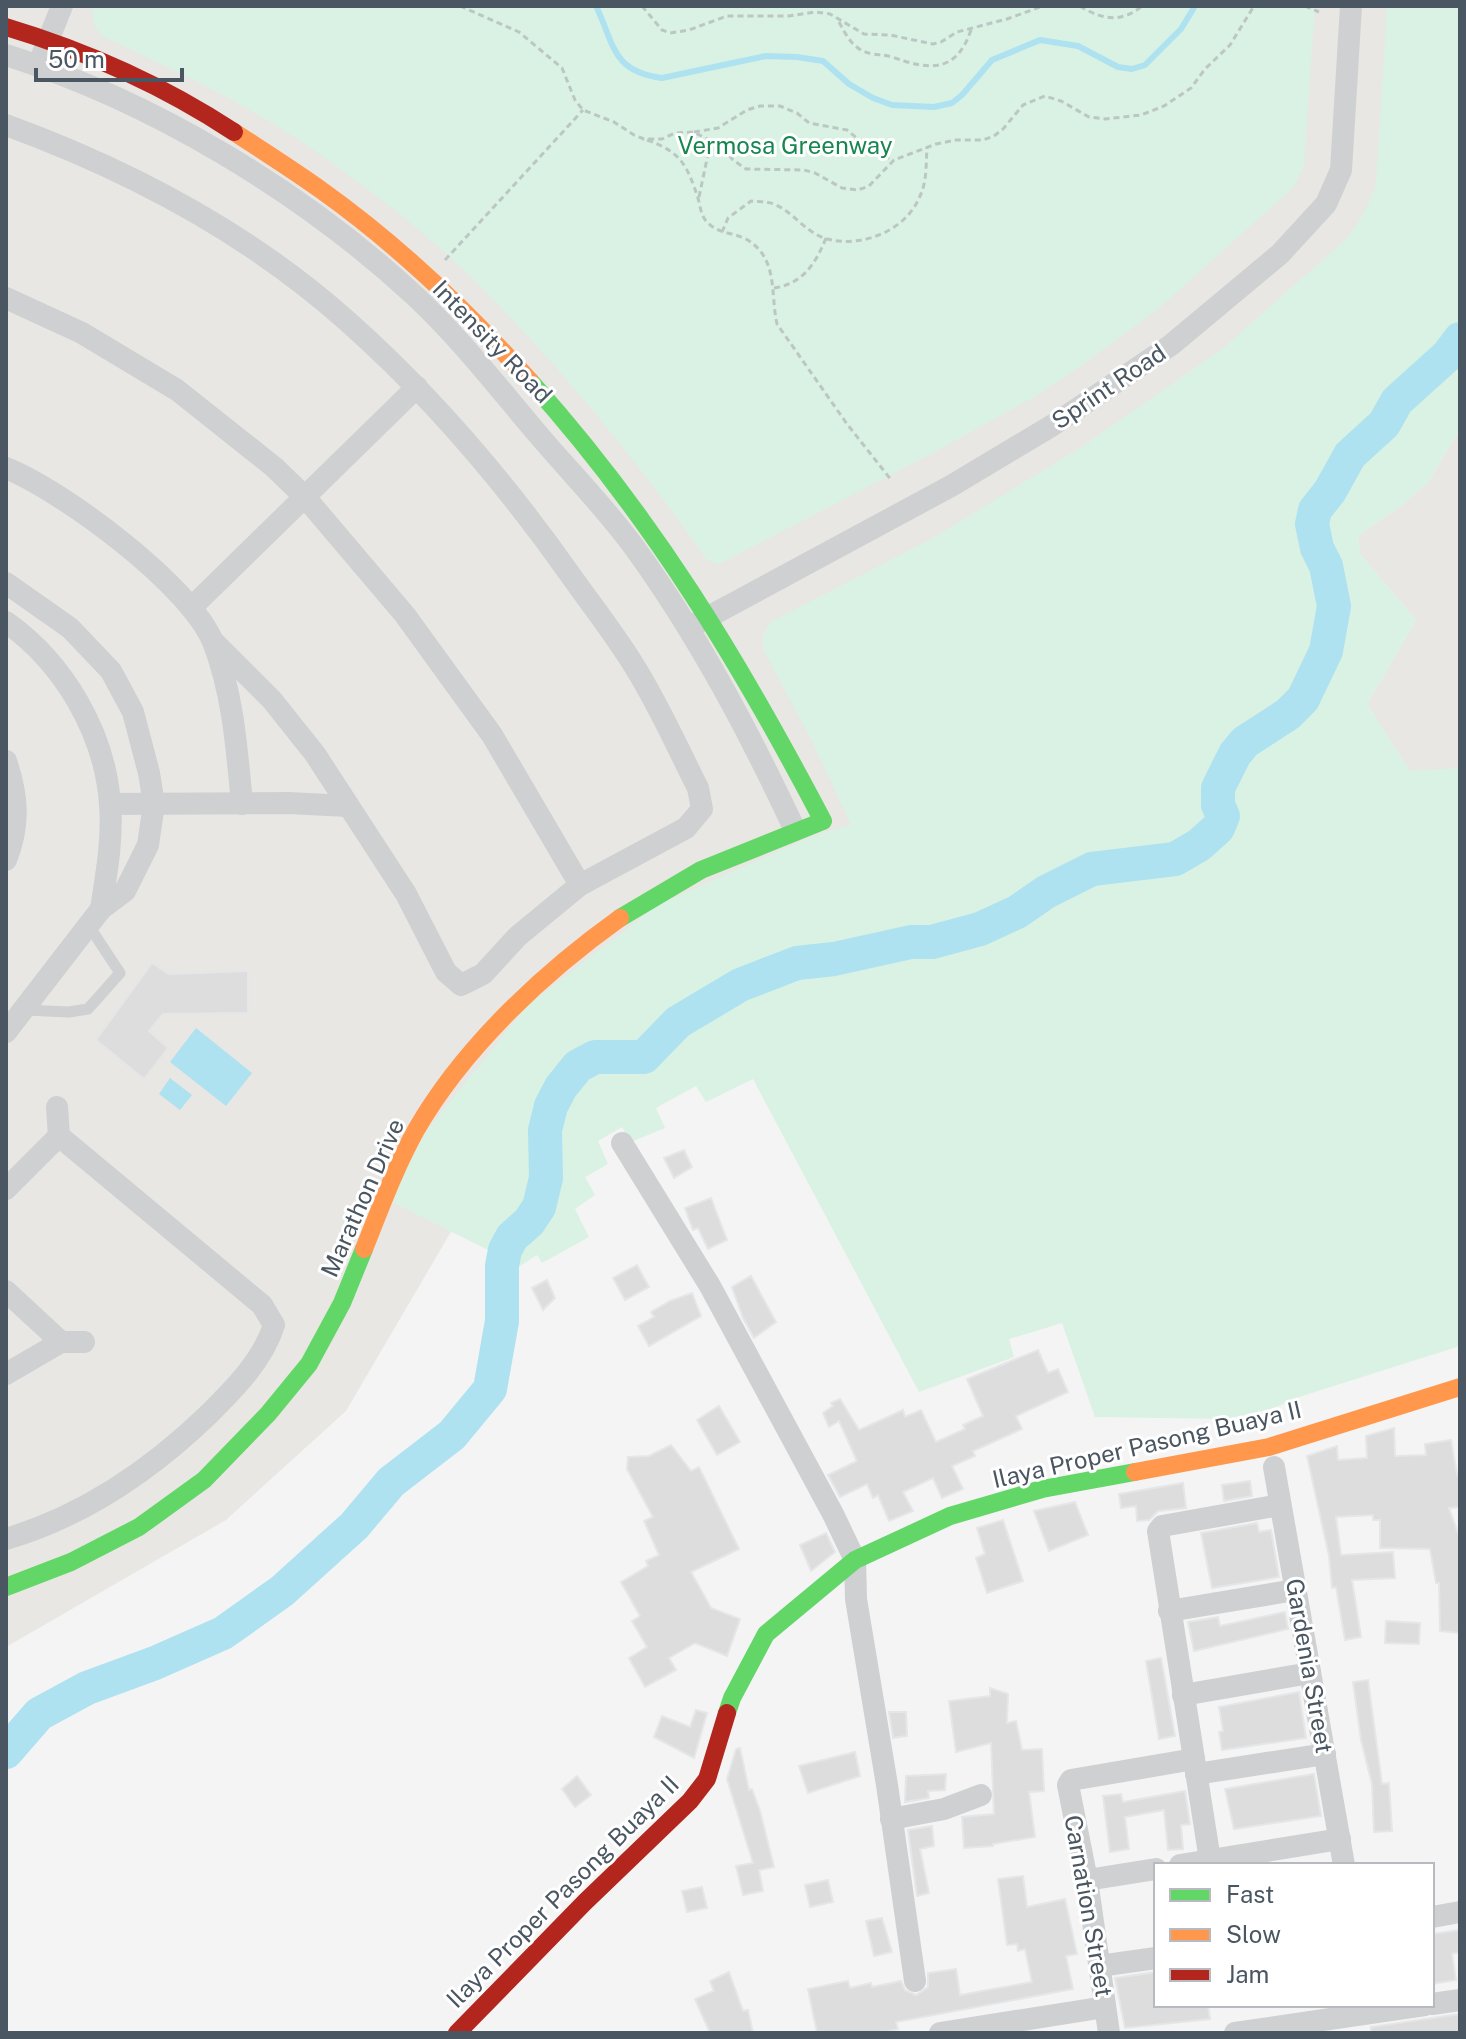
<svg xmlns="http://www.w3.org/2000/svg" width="1466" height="2039" viewBox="0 0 1466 2039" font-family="'Public Sans',sans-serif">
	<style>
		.commercial { fill: #e8e7e3 }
		.green { fill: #d9f2e3 }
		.water { fill: #aee2f0 }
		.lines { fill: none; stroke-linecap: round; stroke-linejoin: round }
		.stream { stroke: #aee2f0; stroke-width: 6 }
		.river { stroke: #aee2f0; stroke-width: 34 }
		.building { fill: #ddddde; stroke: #e5e6e7; stroke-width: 2 }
		.path { stroke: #bcc7c4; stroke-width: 3; stroke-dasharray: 6 4; stroke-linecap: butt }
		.lane { stroke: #ced0d2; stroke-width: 11 }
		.street { stroke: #ced0d2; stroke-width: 22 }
		.fast { stroke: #63d668; stroke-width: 18 }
		.slow { stroke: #ff974d; stroke-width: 18 }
		.jam { stroke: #b3261e; stroke-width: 18 }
		.labels { text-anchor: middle; stroke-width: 6; stroke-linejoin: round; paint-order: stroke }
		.park-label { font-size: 24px; fill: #17864f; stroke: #fff }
		.street-label { font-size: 24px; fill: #4a5661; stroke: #fff }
	</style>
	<rect width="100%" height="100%" fill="#f4f4f4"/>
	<!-- commercial -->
	<g class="commercial">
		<path d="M6,6H1460V255L471,1187L452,1230L346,1411L226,1520L6,1647Z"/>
		<path d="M1460,429V862L1436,813L1367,704L1416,620L1360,554L1358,536L1402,505L1428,482Z"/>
	</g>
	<!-- green -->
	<g class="green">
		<path d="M92,6H1315L1304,165L1295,185L1288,192L1158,309L1081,366L1034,397L931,454L719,564L707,560C632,454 551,354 457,264C411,220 357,180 305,144C242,101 170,68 102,36L94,25Z"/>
		<path d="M1387,6H1460V429L1428,482L1402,505L1358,536L1360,554L1416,620L1367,704L1410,771L1460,768V1346L1299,1397L1274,1408L1226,1419L1095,1417L1062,1323L1009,1339L1014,1357L919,1392L753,1079L706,1102L696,1086L656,1108L665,1128L631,1142L622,1127L598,1141L608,1164L585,1177L595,1195L575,1209L589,1237L542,1263L537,1255L520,1266L388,1200L427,1130L528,1005L659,904L813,836L851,825L811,739L763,649V635L771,622L931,539L1080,448L1222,349L1343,242C1359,224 1369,206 1376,183Z"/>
	</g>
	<!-- water -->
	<g class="water">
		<path d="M196,1028L252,1073L226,1106L170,1062Z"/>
		<path d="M170,1078L192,1095L180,1110L159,1094Z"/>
	</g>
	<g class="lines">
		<!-- stream -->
		<path class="stream" d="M596,6C615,45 611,71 662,78L766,56L797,57L823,61L849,84L873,98L892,105L934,107L952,103L962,95L992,60L1040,40L1078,46L1118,67L1132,69L1145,65L1181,29L1195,6"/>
		<!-- river -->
		<path class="river" d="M6,1752L39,1714L87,1688L155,1663L223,1633L282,1591L354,1526L391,1482L452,1435L490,1389L502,1321V1266L505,1250L512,1237L529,1222L539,1207L546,1178L545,1130L551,1106L561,1087L578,1066L595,1057H644L678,1022L740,985L797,963L834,959L911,942H932L980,929L1017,912L1046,892L1092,869L1175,859L1199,845L1218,828L1223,816L1218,805V788L1235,754L1245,742L1288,714L1303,699L1326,651L1334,606L1326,566L1317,548L1312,524L1315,510L1330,491L1350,455L1384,424L1397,401L1448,355L1460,339"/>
	</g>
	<!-- building -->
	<g class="building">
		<path d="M152,963L169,974L248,971V1013L163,1014L149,1031L168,1048L144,1079L96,1040Z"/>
		<path d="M684,1150L692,1167L674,1178L664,1158Z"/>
		<path d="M711,1198L727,1240L708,1249L698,1228L693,1230L685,1208Z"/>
		<path d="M637,1265L649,1287L625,1300L613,1278Z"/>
		<path d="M751,1276L776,1322L754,1338L743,1318L732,1287Z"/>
		<path d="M547,1280L555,1298L543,1310L532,1288Z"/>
		<path d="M692,1293L701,1316L649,1346L638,1326L654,1317L651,1312L670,1301Z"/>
		<path d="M1038,1350L1048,1373L1058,1369L1068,1392L1016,1416L1022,1429L973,1451L975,1456L952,1466L963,1489L942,1498L933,1478L903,1492L913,1511L889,1521L878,1495L873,1498L867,1484L840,1497L828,1475L857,1461L839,1421L829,1427L823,1413L833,1406L831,1403L840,1399L859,1430L903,1410L905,1417L921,1410L936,1442L965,1429L963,1425L983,1416L967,1379Z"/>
		<path d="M719,1406L740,1442L717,1455L697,1420Z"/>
		<path d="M1394,1428L1395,1456L1426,1455L1425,1444L1451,1440L1457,1475L1460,1474V1507L1449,1508L1460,1539V1633L1440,1631L1439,1583H1436L1430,1549L1380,1548V1520H1373V1515L1336,1517L1341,1555L1393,1552L1395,1578L1352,1580L1361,1637L1345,1640L1336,1587L1332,1588L1329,1556L1307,1456L1337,1446L1338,1460L1367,1458L1366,1436Z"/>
		<path d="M671,1445L691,1471L699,1467L739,1549L691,1572L711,1608L740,1619L727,1656L695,1643L669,1658L676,1670L645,1687L629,1658L647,1647L632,1621L640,1616L621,1582L648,1566L646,1561L659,1555L644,1521L653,1517L627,1469L628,1457L649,1456Z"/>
		<path d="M1250,1481L1252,1496L1224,1501L1222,1485Z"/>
		<path d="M1183,1483L1186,1508L1158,1511L1149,1520L1137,1521L1136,1506L1121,1508L1119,1494Z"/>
		<path d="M1075,1502L1088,1535L1049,1551L1034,1511Z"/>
		<path d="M1003,1520L1023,1581L987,1593L976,1558L985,1554L977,1528Z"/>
		<path d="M1257,1523L1259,1532L1271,1530L1279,1577L1212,1588L1201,1533Z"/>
		<path d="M826,1533L835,1552L811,1571L800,1545Z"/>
		<path d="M1285,1612L1288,1629L1194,1651L1188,1622L1218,1617L1220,1626Z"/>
		<path d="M1386,1621L1420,1623L1419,1644L1385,1643Z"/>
		<path d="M1161,1658L1175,1736L1159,1739L1146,1661Z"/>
		<path d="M1368,1680L1382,1784L1389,1783L1392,1831L1374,1832L1372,1784L1361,1740L1353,1682Z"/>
		<path d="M990,1688L1008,1694L1007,1723L1016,1721L1022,1750L1042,1749L1044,1791L1029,1792L1035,1837L993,1844V1846L964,1848L962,1817L994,1814L991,1743L956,1752L949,1701L990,1696Z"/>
		<path d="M1299,1692L1306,1738L1222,1750L1219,1732L1223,1731L1219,1707Z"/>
		<path d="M696,1710L707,1713L694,1758L654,1737L662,1716L690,1727Z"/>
		<path d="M889,1712H906L907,1736L893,1738Z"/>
		<path d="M740,1748L749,1790L752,1789L760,1811L774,1867L759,1870L763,1891L743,1895L736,1866L753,1863L727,1779L736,1749Z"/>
		<path d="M855,1752L860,1776L808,1793L799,1766Z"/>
		<path d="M946,1774L945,1790L928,1791L929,1798L905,1802L906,1776Z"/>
		<path d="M1314,1774L1321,1816L1234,1829L1225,1789Z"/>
		<path d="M577,1776L591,1795L575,1807L562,1789Z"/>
		<path d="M1185,1791L1190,1824L1181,1825L1183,1849L1168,1850L1164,1810L1125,1817L1129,1849L1110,1852L1103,1796L1121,1794L1123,1802Z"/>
		<path d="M932,1826L934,1846L920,1849L929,1893L917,1896L908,1830Z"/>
		<path d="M1023,1876L1027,1907L1065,1899L1077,1954L1066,1956L1073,1989L896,2022L898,2029L881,2033H817L808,1989L848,1981L850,1988L871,1983L872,1987L901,1981L905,1990L916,1995L928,1987V1973L956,1969L960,1995L1032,1982L1025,1949L1018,1951L1017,1944L1007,1945L998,1879Z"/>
		<path d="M828,1880L833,1902L810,1907L805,1885Z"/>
		<path d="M702,1887L707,1908L687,1912L682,1891Z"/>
		<path d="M882,1918L892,1952L874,1956L866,1921Z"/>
		<path d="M1460,1930V1952L1452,1954L1456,1980L1432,1984V1934Z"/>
		<path d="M729,1972L743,2011L748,2010L753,2033H710L695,1999L714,1991L710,1981Z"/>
		<path d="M1156,1972V2005H1208L1210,2019L1125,2028L1115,1978Z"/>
		<path d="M1460,2014V2033H1371V2027Z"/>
	</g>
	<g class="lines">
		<!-- path -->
		<g class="path">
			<path d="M460,6L519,32L562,68L575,100L583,110L614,122L634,135L644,139H662L675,133L694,132L722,147L733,160L746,169L804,170L815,173L842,188L858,190L869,186L894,160L936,144L956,140H983L994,136L1003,129L1023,105L1045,96L1061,101L1089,117L1105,119L1141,115L1164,106L1191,88L1205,69L1230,45L1254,6"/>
			<path d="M642,6L662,30L670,33L689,30L727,16H789L815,12L830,14L864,34L890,35L933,44L941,42L957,32L1007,19L1043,6"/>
			<path d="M1080,6C1102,20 1122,23 1142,6"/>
			<path d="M1305,6L1319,12"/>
			<path d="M839,22C847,37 854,51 873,54C880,55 885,55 892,57C929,70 956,74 971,30"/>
			<path d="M694,132L718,128L747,110L760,106H780L797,113L809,123L847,130L873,151L893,160"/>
			<path d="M647,140C681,152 687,165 698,198C700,206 701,215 706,221C717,234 732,232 746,239C779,258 770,294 777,324L847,424L892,481"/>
			<path d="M699,197L711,140"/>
			<path d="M722,232L728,218L751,201C759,202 768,201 776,205C794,213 806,233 827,239C862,248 906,231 920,196C927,182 926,163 927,147"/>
			<path d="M445,260L583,110"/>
			<path d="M774,288C803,284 816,263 826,238"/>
		</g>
		<!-- lane -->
		<path class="lane" d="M25,1010L69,1012L88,1009L120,973L89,926"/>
		<!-- street -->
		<g class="street">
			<path d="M43,53L62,6"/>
			<path d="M6,55C152,101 303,192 415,296C459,337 497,386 536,432C568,470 604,506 634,547C698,635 749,732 795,830"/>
			<path d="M6,125C129,170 248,233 346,320C433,397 508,486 574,580C594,608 615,635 633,664C658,703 677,747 698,788L702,809L686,828L580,885L518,936L483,974L461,985L446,972L406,894L315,754L272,700L213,641"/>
			<path d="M6,298L82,333L177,390L274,467L305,497L405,615L492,735L580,885"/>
			<path d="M6,468C63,491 190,585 213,642C233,693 237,750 242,804"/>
			<path d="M6,583L70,628L111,671L133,712L149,773L154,804L148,845L125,891L101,909L6,1032"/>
			<path d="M192,607L417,387"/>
			<path d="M6,622C64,663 105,733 110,804C113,839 106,876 101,909"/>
			<path d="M699,622L951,486L1053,425L1171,345L1280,254L1326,204L1341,170L1351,6"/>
			<path d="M6,761C18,796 20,825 6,860"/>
			<path d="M110,804L288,803L348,806"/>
			<path d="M622,1143L710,1286L833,1514L855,1560L856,1599L887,1785L915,1981"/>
			<path d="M6,1189L59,1136"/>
			<path d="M6,1291L61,1342L6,1374"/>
			<path d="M61,1342H84"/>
			<path d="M1274,1467L1344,1865"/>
			<path d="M6,1539C84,1516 151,1470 209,1414C235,1388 263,1360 274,1325L262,1305L59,1136L57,1107"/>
			<path d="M1169,1611L1295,1590"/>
			<path d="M1183,1695L1310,1673"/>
			<path d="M1196,1774L1325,1754"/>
			<path d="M891,1819L944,1809L981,1795"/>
			<path d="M1210,1860L1158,1531L1162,1526L1280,1505"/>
			<path d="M1180,1865L1340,1839"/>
			<path d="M1087,1880L1156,1869"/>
			<path d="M1432,1917L1460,1912"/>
			<path d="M1099,1966L1156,1958"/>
			<path d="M1432,2004L1460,2000"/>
			<path d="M940,2033L1105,2007"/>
			<path d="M1109,2033L1087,1880L1068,1785L1071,1780L1194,1759"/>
			<path d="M1235,2033L1425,2005"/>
		</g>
		<!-- fast -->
		<g class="fast">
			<path d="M530,381C652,517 738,659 823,821L701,870L620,918"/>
			<path d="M6,1587L71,1562L139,1527L204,1480L268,1414L309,1364L342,1303L364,1249"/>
			<path d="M727,1713L732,1698L766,1634L855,1560L950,1516L1042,1489L1135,1472"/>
		</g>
		<!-- slow -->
		<g class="slow">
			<path d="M234,132C263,151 293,170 321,190C397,244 467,311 530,381"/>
			<path d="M364,1249C380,1209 395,1168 416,1130C463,1048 543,973 620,918"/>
			<path d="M1135,1472L1269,1447L1460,1387"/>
		</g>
		<!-- jam -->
		<g class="jam">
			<path d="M6,27C86,51 164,86 234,132"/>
			<path d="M457,2033L585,1902L690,1801L707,1779L727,1713"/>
		</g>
	</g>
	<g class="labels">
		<!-- park labels -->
		<g class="park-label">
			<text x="785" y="154">Vermosa Greenway</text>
		</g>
		<!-- street labels -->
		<g class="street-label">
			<text transform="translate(492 342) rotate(46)" y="8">Intensity Road</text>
			<text transform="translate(1109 387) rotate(-34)" y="8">Sprint Road</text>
			<text transform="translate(363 1198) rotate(-66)" y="8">Marathon Drive</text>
			<text transform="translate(1147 1445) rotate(-13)" y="8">Ilaya Proper Pasong Buaya II</text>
			<text transform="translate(1309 1666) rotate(80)" y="8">Gardenia Street</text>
			<text transform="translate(563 1892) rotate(-45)" y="8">Ilaya Proper Pasong Buaya II</text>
			<text transform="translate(1088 1906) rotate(80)" y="8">Carnation Street</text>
		</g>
	</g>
	<!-- border -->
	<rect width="1466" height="2039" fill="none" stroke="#4a5661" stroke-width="16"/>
	<!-- legend -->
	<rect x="1154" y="1863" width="280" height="144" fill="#ffffff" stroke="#b7bbc0" stroke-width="2"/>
	<rect x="1170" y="1889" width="40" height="12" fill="#63d668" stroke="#b7bbc0" stroke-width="2"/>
	<text x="1226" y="1903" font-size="24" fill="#4a5661">Fast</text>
	<rect x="1170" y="1929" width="40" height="12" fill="#ff974d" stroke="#b7bbc0" stroke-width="2"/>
	<text x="1226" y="1943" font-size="24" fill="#4a5661">Slow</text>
	<rect x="1170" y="1969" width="40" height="12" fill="#b3261e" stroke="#b7bbc0" stroke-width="2"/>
	<text x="1226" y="1983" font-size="24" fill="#4a5661">Jam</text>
	<!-- scale -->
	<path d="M36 68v12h146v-12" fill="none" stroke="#4a5661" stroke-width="4"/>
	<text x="48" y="68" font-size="24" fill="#4a5661" stroke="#ffffff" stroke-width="6" paint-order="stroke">50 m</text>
</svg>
